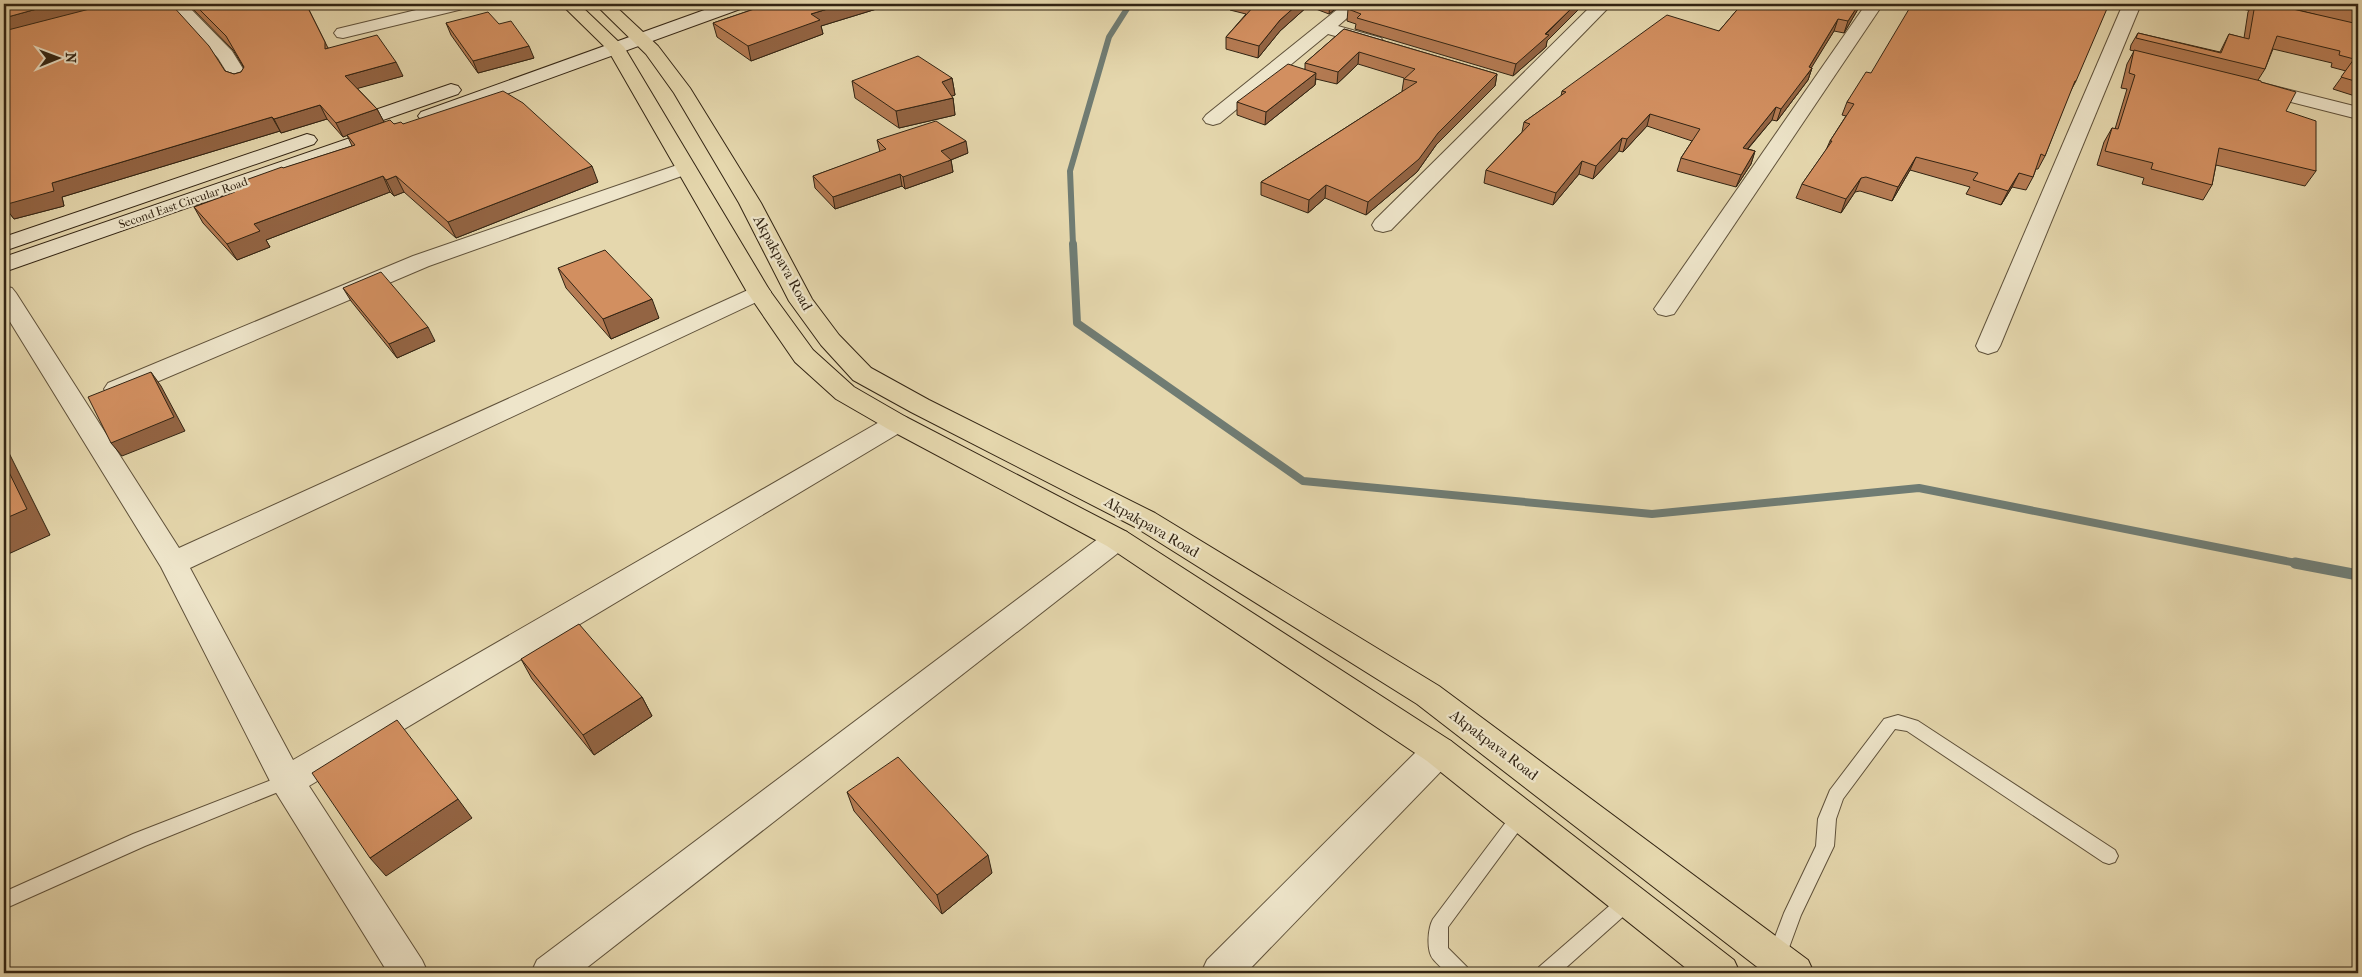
<svg xmlns="http://www.w3.org/2000/svg" width="2362" height="977" viewBox="0 0 2362 977" font-family="'IM FELL French Canon',serif">
	<style>
		.lines { fill: none; stroke-linecap: round; stroke-linejoin: round }
		.stream-far2 { stroke: #707c73; stroke-width: 6 }
		.stream-far1 { stroke: #707c73; stroke-width: 8 }
		.stream { stroke: #707c73; stroke-width: 11 }
		.lane-casing { stroke: #5f513a; stroke-width: 2 }
		.street-casing { stroke: #5f513a; stroke-width: 2 }
		.secondary-casing { stroke: #322413; stroke-width: 2 }
		.highway-casing { stroke: #322413; stroke-width: 2 }
		.lane { fill: #eee5ca; fill-rule: evenodd }
		.street { fill: #eee5ca; fill-rule: evenodd }
		.secondary { fill: #eee5ca; fill-rule: evenodd }
		.highway { fill: #e5d7ad; fill-rule: evenodd }
		.wall { fill: #b57b53; stroke: #322413 }
		.shaded-wall { fill: #936443; stroke: #322413 }
		.building { fill: #d28f60; stroke: #322413 }
		.labels { text-anchor: middle; stroke-width: 4.5; stroke-linejoin: round; paint-order: stroke }
		.far-street-label { font-size: 12px; fill: #322413; stroke: #eee5ca }
		.street-label { font-size: 15px; fill: #322413; stroke: #eee5ca }
	</style>
	<rect width="100%" height="100%" fill="#e5d7ad"/>
	<filter id="stains"><feTurbulence type="fractalNoise" baseFrequency=".004" numOctaves="4"/><feColorMatrix values="0 0 0 0 .2 0 0 0 0 .09 0 0 0 0 .02 0 0 0 .5 -.17"/></filter>
	<radialGradient id="worn" r=".72"><stop offset=".6" stop-color="#630" stop-opacity="0"/><stop offset="1" stop-color="#630" stop-opacity=".3"/></radialGradient>
	<g class="lines">
		<!-- stream-far2 -->
		<path class="stream-far2" d="M1073,245L1070,171L1109,37L1130,4"/>
		<!-- stream-far1 -->
		<path class="stream-far1" d="M1073,244L1077,323L1303,481L1652,514L1919,488L2301,564"/>
		<!-- stream -->
		<path class="stream" d="M2295,563L2358,575"/>
		<defs>
			<g id="lane">
				<path d="M1898,715L1918,721L2115,850L2118,856L2115,862L2109,864L2103,862L1907,731L1895,729L1843,799L1836,819L1834,846L1801,915L1783,964L1776,967L1769,964L1767,958L1784,913L1816,846L1818,819L1830,790L1884,719Z"/>
				<path d="M287,774L293,776L295,781L293,786L145,846L4,909V892L133,834Z"/>
				<path d="M1521,807L1527,810L1530,815L1527,820L1448,927V948L1467,967L1469,973H1447C1443,969 1437,964 1433,959C1426,950 1428,928 1433,919L1515,810Z"/>
				<path d="M1629,892L1635,894L1638,900L1635,906L1560,973H1537L1539,967L1623,894Z"/>
			</g>
			<g id="street">
				<path d="M169,4H186L232,51L250,80L248,84L241,86L234,84L218,58Z"/>
				<path d="M441,4H470L467,8L343,38L337,37L334,33L337,29Z"/>
				<path d="M1344,4H1363L1338,26L1381,38L1384,42L1381,46L1375,47L1328,34L1220,123L1213,125L1206,123L1203,119L1206,115Z"/>
				<path d="M1593,4H1612L1391,230L1383,232L1375,230L1372,225L1375,220Z"/>
				<path d="M1866,4H1883L1674,314L1666,316L1658,314L1654,309Z"/>
				<path d="M2123,4H2141L2000,346L1997,351L1988,354L1979,351L1976,346Z"/>
				<path d="M2238,4H2267L2358,27V37L2241,8Z"/>
				<path d="M2258,82L2358,107V119L2251,92L2248,88L2251,84Z"/>
				<path d="M686,162L693,164L696,168L693,172L429,266L126,395L117,397L108,395L104,389L108,383L413,256Z"/>
				<path d="M759,285L767,287L771,292L767,297L190,568L293,760L888,417L897,414L906,417L910,423L906,429L309,786L422,960L428,973H388L275,791L161,567L4,312V286L12,288L16,293L179,548Z"/>
				<path d="M1117,529L1127,532L1131,539L1127,546L580,973H531L537,960L1107,532Z"/>
				<path d="M1439,737L1451,741L1456,751L1451,761L1246,973H1201L1207,960L1427,741Z"/>
			</g>
			<g id="secondary">
				<path d="M721,4H746L743,8L435,120L428,122L421,120L418,116L421,112Z"/>
				<path d="M451,84L458,86L461,90L458,94L357,129L350,131L343,129L340,125L343,121Z"/>
				<path d="M385,126L392,128L395,132L392,136L4,272V257Z"/>
				<path d="M307,134L314,136L317,140L314,144L4,251V237Z"/>
			</g>
			<g id="highway">
				<path d="M561,4H579L624,47L770,291L813,350L854,387L906,417L1127,532L1451,741L1734,960L1740,973H1692L1427,761L1107,546L888,429L836,399L795,362L747,292L608,50Z"/>
				<path d="M595,4H613L658,46L690,88L761,203L812,299L839,335L871,368L929,400L1155,513L1439,686L1808,960L1814,973H1765L1417,704L1135,527L911,412L853,380L821,345L789,301L739,203L674,93L646,54Z"/>
			</g>
		</defs>
		<!-- lane casing -->
		<use href="#lane" class="lane-casing"/>
		<!-- street casing -->
		<use href="#street" class="street-casing"/>
		<!-- secondary casing -->
		<use href="#secondary" class="secondary-casing"/>
		<!-- highway casing -->
		<use href="#highway" class="highway-casing"/>
		<!-- lane -->
		<use href="#lane" class="lane"/>
		<!-- street -->
		<use href="#street" class="street"/>
		<!-- secondary -->
		<use href="#secondary" class="secondary"/>
		<!-- highway -->
		<use href="#highway" class="highway"/>
	</g>
	<!-- wall -->
	<g class="wall">
		<path d="M188,4H323L308,8L328,48L403,76L357,88L377,109L384,122L394,124H403L598,182L456,238L404,192L394,196L390,192L266,240L270,247L237,260L203,223L194,207L233,192L229,186L352,146L347,135L343,137L327,119L281,133L280,131L62,197L64,206L14,219L4,206V156L225,71L234,74L241,72L244,68L233,50Z"/>
		<path d="M769,4H882L883,7L821,26L823,34L751,61L717,37L713,23Z"/>
		<path d="M1230,4H1342L1329,14L1308,6L1280,31L1258,58L1226,49V37L1246,14L1230,10Z"/>
		<path d="M1742,4H1861L1844,33L1834,31L1811,67L1812,68L1808,80L1777,121L1772,120L1748,149L1755,151L1751,164L1736,187L1677,171L1681,158L1692,141L1647,126L1623,152L1619,151L1593,179L1579,174L1553,205L1484,183L1486,170L1522,132L1524,122L1561,96L1562,91L1719,31Z"/>
		<path d="M2253,4H2271L2317,15L2274,4H2358V97L2333,89L2346,71L2331,67L2332,63L2273,49L2265,69L2258,80L2286,111L2316,171L2305,186L2216,165L2212,185L2203,200L2142,184L2144,178L2097,165L2104,142L2112,128L2115,129L2127,89L2121,88L2127,64L2134,51L2130,50L2131,45L2138,33L2220,52L2229,34L2244,38L2248,12Z"/>
		<path d="M1348,9L1547,41L1546,47L1513,76L1355,29L1356,24L1347,21Z"/>
		<path d="M446,23L499,24L534,58L478,73L451,35Z"/>
		<path d="M1344,29L1497,74L1495,86L1436,145L1417,172L1366,215L1325,198L1308,213L1261,195V182L1403,91H1402L1404,78L1358,64L1337,84L1316,79L1315,85L1265,125L1237,115V102L1305,69V63Z"/>
		<path d="M1871,73L2076,81L2069,94L2045,156L2038,169H2036L2033,177L2026,190L2012,187L2001,205L1966,194L1970,187L1910,170L1892,201L1860,191L1855,192L1841,213L1796,198L1802,184L1826,150L1830,141L1846,116L1842,115L1847,102Z"/>
		<path d="M952,78L955,95L951,96L953,98L955,115L899,128L855,98L852,81Z"/>
		<path d="M2358,121V164L2356,163Z"/>
		<path d="M877,140L968,153L951,160L953,172L905,189L902,186L835,209L815,188L813,176L880,152Z"/>
		<path d="M558,268L659,318L611,339L566,288Z"/>
		<path d="M343,288L435,341L397,358L351,301Z"/>
		<path d="M521,659L642,697L652,716L594,755L532,679Z"/>
		<path d="M847,792L992,873L942,914L854,811Z"/>
	</g>
	<!-- shaded-wall -->
	<g class="shaded-wall">
		<path d="M55,4H112L4,33V18Z"/>
		<path d="M306,4H323L308,8Z"/>
		<path d="M844,4H882L883,7L821,26L823,34L751,61L748,46L811,14Z"/>
		<path d="M1298,4H1308V6L1280,31L1258,58L1259,46L1280,20Z"/>
		<path d="M1330,4H1342L1329,14Z"/>
		<path d="M1576,4H1584L1547,41L1546,47L1513,76L1516,64Z"/>
		<path d="M1859,4H1861L1844,33L1848,21Z"/>
		<path d="M1838,19L1834,31L1807,75L1812,68L1808,80L1777,121L1781,109L1809,67Z"/>
		<path d="M529,46L534,58L478,73L473,61Z"/>
		<path d="M1359,52L1358,64L1337,84L1338,72Z"/>
		<path d="M396,62L403,76L352,90L345,76Z"/>
		<path d="M1316,73L1315,85L1265,125L1266,112Z"/>
		<path d="M1497,74L1495,86L1436,145L1417,172L1366,215L1368,202Z"/>
		<path d="M952,78L955,95L944,99L942,82Z"/>
		<path d="M953,98L955,115L899,128L896,111Z"/>
		<path d="M320,105L327,119L281,133L274,119Z"/>
		<path d="M1776,107L1772,120L1738,160L1743,148Z"/>
		<path d="M377,109L384,122L343,137L336,123Z"/>
		<path d="M1650,114L1647,126L1623,152L1627,139Z"/>
		<path d="M272,117L280,131L62,197L64,206L14,219L4,206V205L52,183Z"/>
		<path d="M1622,138L1619,151L1593,179L1596,166Z"/>
		<path d="M966,141L968,153L948,161L951,160L953,172L905,189L903,177L941,151Z"/>
		<path d="M1755,151L1751,164L1736,187L1741,175Z"/>
		<path d="M1916,157L1910,170L1892,201L1898,187Z"/>
		<path d="M1582,161L1579,174L1553,205L1556,193Z"/>
		<path d="M592,166L598,182L456,238L448,222Z"/>
		<path d="M2019,173L2012,187L2001,205L2008,191Z"/>
		<path d="M900,174L902,186L835,209L833,197Z"/>
		<path d="M383,176L390,192L266,240L270,247L237,260L227,244L254,224Z"/>
		<path d="M396,176L404,192L394,196L386,180Z"/>
		<path d="M1861,178L1855,192L1841,213L1846,199Z"/>
		<path d="M1326,185L1325,198L1308,213L1309,200Z"/>
		<path d="M652,299L659,318L611,339L603,319Z"/>
		<path d="M428,327L435,341L397,358L389,344Z"/>
		<path d="M151,372L161,386L185,431L122,456L111,443Z"/>
		<path d="M4,443L50,535L4,556Z"/>
		<path d="M642,697L652,716L594,755L583,735Z"/>
		<path d="M458,799L472,818L386,876L370,858Z"/>
		<path d="M988,855L992,873L942,914L937,895Z"/>
	</g>
	<!-- building -->
	<g class="building">
		<path d="M4,4H55L4,18Z"/>
		<path d="M109,4H171L209,46L225,71L234,74L241,72L244,67L226,36L194,4H306L325,42V49L377,35L396,62L345,76L377,109L336,123L320,105L274,119L272,117L52,183L54,191L4,205V156L9,154L4,130V31Z"/>
		<path d="M769,4H844L811,14L820,20L748,46L713,23Z"/>
		<path d="M1251,4H1298L1280,20L1259,46L1226,37L1255,5Z"/>
		<path d="M1354,4H1576L1545,34L1549,35L1516,64L1357,18L1361,14L1348,9Z"/>
		<path d="M1742,4H1859L1848,21L1838,19L1809,67L1812,68L1781,109L1776,107L1743,148L1755,151L1741,175L1681,158L1700,129L1650,114L1627,139L1622,138L1596,166L1582,161L1556,193L1486,170L1530,124L1524,122L1566,92L1562,91L1667,15L1719,31Z"/>
		<path d="M1912,4H2109L2076,81H2075L2045,156L2041,154L2033,177L2019,173L2008,191L1973,180L1978,173L1916,157L1898,187L1866,177L1861,178L1846,199L1802,184L1832,141H1830L1854,104L1847,102L1866,72L1871,73Z"/>
		<path d="M2255,4H2271L2358,24V82L2341,77L2354,59L2339,55L2340,51L2277,36L2265,69L2136,38L2138,33L2221,53L2229,34L2249,39Z"/>
		<path d="M2327,4H2358V11Z"/>
		<path d="M488,12L499,24L511,21L529,46L473,61L446,23Z"/>
		<path d="M1344,29L1497,74L1438,133L1419,159L1368,202L1326,185L1309,200L1261,182L1417,82L1404,79L1415,69L1359,52L1338,72L1305,63Z"/>
		<path d="M2134,50L2261,81V82L2296,92L2286,111L2316,121V171L2219,148L2212,185L2151,169L2153,163L2105,151L2112,128L2118,129L2135,75L2129,73Z"/>
		<path d="M918,56L952,78L942,82L953,98L896,111L852,81Z"/>
		<path d="M1288,64L1316,73L1266,112L1237,102Z"/>
		<path d="M503,91L523,103L592,166L448,222L396,176L386,180L383,176L254,224L260,231L227,244L194,207L235,192L229,186L282,167L283,168L355,145L347,135L390,120L394,124L401,122L403,124Z"/>
		<path d="M936,121L966,141L941,151L951,160L903,177L900,174L833,197L813,176L886,149L877,140Z"/>
		<path d="M605,250L652,299L603,319L558,268Z"/>
		<path d="M381,272L428,327L389,344L343,288Z"/>
		<path d="M151,372L174,417L111,443L88,397Z"/>
		<path d="M4,462L27,509L4,519Z"/>
		<path d="M579,624L642,697L583,735L521,659Z"/>
		<path d="M397,720L458,799L370,858L312,773Z"/>
		<path d="M898,757L988,855L937,895L847,792Z"/>
	</g>
	<g class="labels">
		<!-- far-street labels -->
		<g class="far-street-label">
			<text transform="translate(183 203) rotate(-19)" y="4">Second East Circular Road</text>
		</g>
		<!-- street labels -->
		<g class="street-label">
			<text transform="translate(783 263) rotate(61)" y="5">Akpakpava Road</text>
			<text transform="translate(1152 527) rotate(30)" y="5">Akpakpava Road</text>
			<text transform="translate(1494 745) rotate(37)" y="5">Akpakpava Road</text>
		</g>
	</g>
	<!-- margin -->
	<rect width="2362" height="977" fill="none" stroke="#e5d7ad" stroke-width="20"/>
	<rect x="5" y="5" width="2352" height="967" fill="none" stroke="#322413" stroke-width="2.5"/>
	<rect x="10" y="10" width="2342" height="957" fill="none" stroke="#322413"/>
	<!-- north arrow -->
	<g transform="translate(58 58) rotate(89)" stroke="#eee5ca" stroke-width="4" paint-order="stroke">
	<path d="M0-4L9 19L0 12L-9 19Z" fill="#322413"/>
	<text y="-8" font-size="14" font-weight="bold" text-anchor="middle" fill="#322413">N</text>
	</g>
	<rect width="100%" height="100%" filter="url(#stains)"/>
	<rect width="100%" height="100%" fill="url(#worn)"/>
</svg>
